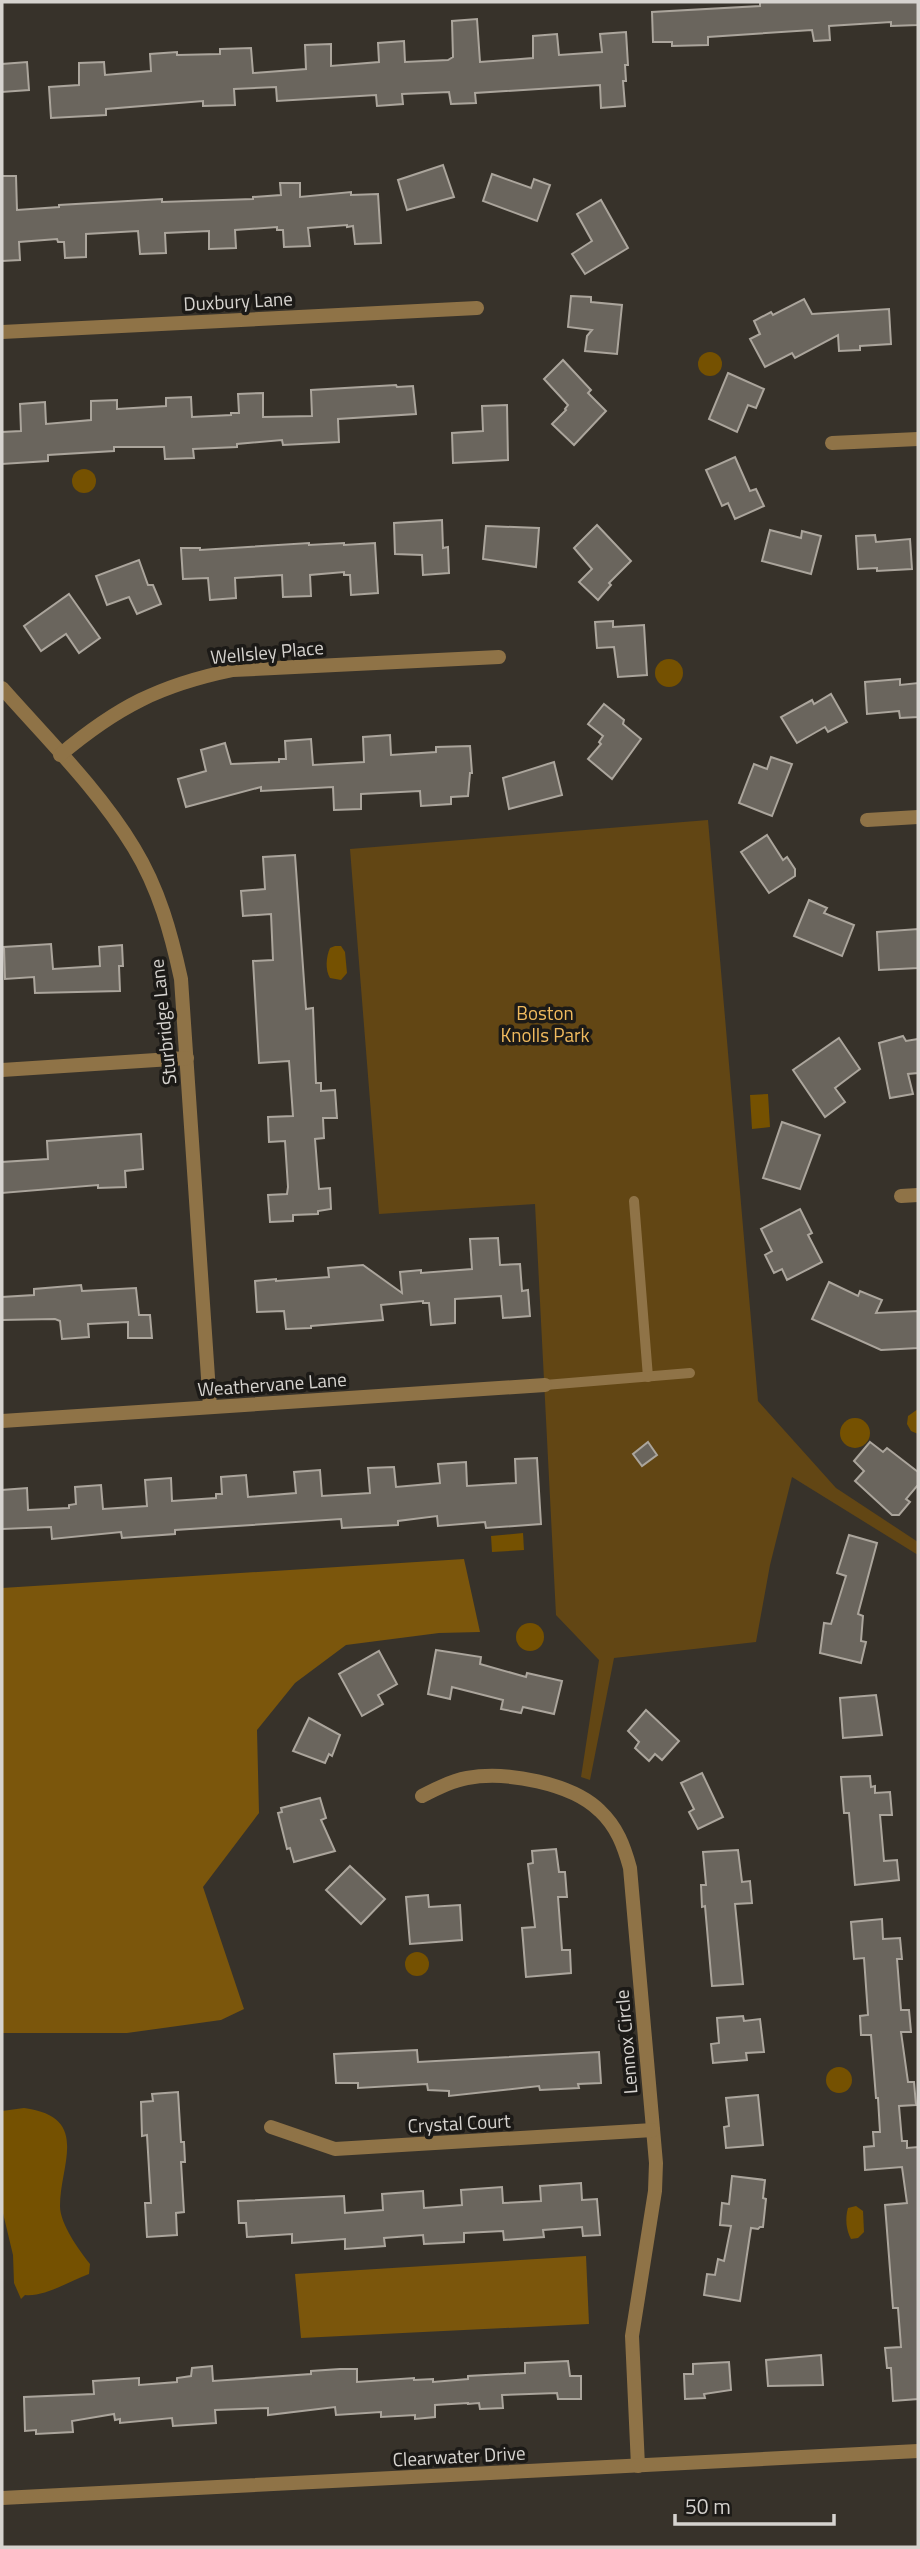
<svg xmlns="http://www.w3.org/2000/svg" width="920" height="2549" viewBox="0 0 920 2549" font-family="'Titillium Web',sans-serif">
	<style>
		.green { fill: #624614 }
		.forest { fill: #7b560c }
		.water { fill: #755101 }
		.building { fill: #6a655d; stroke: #aba59c; stroke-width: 2 }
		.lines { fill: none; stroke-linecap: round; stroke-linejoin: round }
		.lane { stroke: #8f7347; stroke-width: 10 }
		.street { stroke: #8f7347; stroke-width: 14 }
		.labels { text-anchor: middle; stroke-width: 7; stroke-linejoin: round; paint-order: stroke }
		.street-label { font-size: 19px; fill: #d6d3cf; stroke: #1c1a17 }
		.park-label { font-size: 19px; fill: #f0ba5e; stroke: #1c1a17 }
	</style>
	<rect width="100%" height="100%" fill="#37322a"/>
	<!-- green -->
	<path class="green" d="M708,820L758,1401L836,1488L918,1542V1555L792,1477L770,1565L756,1642L614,1658L590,1780L581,1777L599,1660L556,1615L535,1204L379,1214L350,849Z"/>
	<!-- forest -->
	<g class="forest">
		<path d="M464,1559L480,1632L439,1633L346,1645L295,1683L257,1730L259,1813L203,1887L244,2009L221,2020L127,2033H2V1588Z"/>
		<path d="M586,2256L589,2324L301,2338L295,2274Z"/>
	</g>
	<!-- water -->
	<g class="water">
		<circle cx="710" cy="364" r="12"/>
		<circle cx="84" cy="481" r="12"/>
		<circle cx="669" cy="673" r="14"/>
		<path d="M335,946H341L345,952L347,973L341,980L330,978C325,970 326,957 330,948Z"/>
		<path d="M768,1094L770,1127L752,1129L750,1095Z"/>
		<path d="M918,1409V1434L911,1431L907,1424L908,1416Z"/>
		<circle cx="855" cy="1433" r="15"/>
		<path d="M523,1533L524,1550L492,1552L491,1536Z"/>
		<circle cx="530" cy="1637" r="14"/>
		<circle cx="417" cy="1964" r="12"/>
		<circle cx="839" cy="2080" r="13"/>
		<path d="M24,2108C91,2117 60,2164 60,2206C60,2224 79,2250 90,2264L89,2274C70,2281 45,2297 25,2295L21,2299L14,2283L13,2255L2,2209V2111Z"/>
		<path d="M856,2206L863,2211L864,2232L858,2238L851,2239C846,2230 845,2218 848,2208Z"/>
	</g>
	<!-- building -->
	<g class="building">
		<path d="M760,2H918V25L891,26V22L829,26L830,40L814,41L812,30L708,37V45L672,46V42H653L652,12L760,6Z"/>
		<path d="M477,19L480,62L533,58V36L557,34L559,55L602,52L600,34L626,32L628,65H625L626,81H623L625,106L601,108L600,85L475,93L476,103L451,104L449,92L402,94L403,104L377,106L376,95L277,101L276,87L234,89L235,105L203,106V101L106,109V115L51,118L49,87L79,85V63L104,62L105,75L151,71L150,54L177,52V55L220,54V49L251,48L253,73L306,69L305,45L331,44V66L379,62L378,43L404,41L405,62L448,60L453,57L452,21Z"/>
		<path d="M27,62L29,90L2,92V64Z"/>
		<path d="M443,165L454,197L407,210L398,180Z"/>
		<path d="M492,174L531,188L534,179L550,185L537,221L483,201Z"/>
		<path d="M2,176H16L17,210L59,207V205L162,199V202L253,199V197L281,195L280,183H300V197L351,192V195L378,194L381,243L355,244L353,226L347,227V225L308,228L310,246L284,247L283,230H277V227L235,230L236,248L209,249V231L165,233L166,253L140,254L138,231L86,234V257L65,258L64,242H58L57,239L19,242L20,260L2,261Z"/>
		<path d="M601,200L628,248L585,274L572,254L592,241L577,214Z"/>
		<path d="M571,296L591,297V302L622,305L617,354L585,351L587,336L592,330L568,327Z"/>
		<path d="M804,299L812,314L889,309L891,344L860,346V350L839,351L838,335L795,358L792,353L765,367L750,339L760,334L754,321L771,312L773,315Z"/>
		<path d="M563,360L591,390L588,393L606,411L574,445L552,424L566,410L565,409L568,405L544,379Z"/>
		<path d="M728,373L764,389L756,408L748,405L737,432L709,419Z"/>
		<path d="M396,385L397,387L413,386L416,414L338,419L339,442L283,445L282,440L237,444V447L193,449L194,458L165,459L164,447H114V451L48,455V461L2,464V432L21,431L20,404L45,402L46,424L91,420V401L117,400V409L166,406V398L191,397L192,417L231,415V413H239L238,394L263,393V417L312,416L311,390Z"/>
		<path d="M507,405L508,460L453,463L452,433L483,431L482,406Z"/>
		<path d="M735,457L750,491L756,489L764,506L735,519L728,503L722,506L706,470Z"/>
		<path d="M442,520L443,548L448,547L449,573L423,575L422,555L395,554L394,523Z"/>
		<path d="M597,525L631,561L609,583L611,585L598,600L579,582L592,569L574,548Z"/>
		<path d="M486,526L539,528L536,567L483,559Z"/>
		<path d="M770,530L801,538L802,531L821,536L811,574L762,561Z"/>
		<path d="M875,535L876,542L910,539L912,569L877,571V568L858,569L856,536Z"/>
		<path d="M309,543V545L344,543V545L375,543L378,593L351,595L350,575H344V572L310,575L311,596L283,597L282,575L235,578L236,598L210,600L208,578L183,579L181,548H200V550Z"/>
		<path d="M139,560L148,585H153L161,604L137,614L129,597L107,605L96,576Z"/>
		<path d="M69,594L100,638L79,653L66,634L41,651L24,626Z"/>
		<path d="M613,621V627L644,625L647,675L618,677L614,647L597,648L595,622Z"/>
		<path d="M900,679V685L918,683V717L900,718L899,711L867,714L865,682Z"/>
		<path d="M831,694L847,722L828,732L825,727L797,743L781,717L812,700L814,704Z"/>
		<path d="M604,704L624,720L623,724L641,739L612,779L588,759L601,744L599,742L603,736L588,724Z"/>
		<path d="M390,735L391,755L436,752V747L470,746L472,773H470L468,796L451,797V804L421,806L420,791L361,794V809L334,810L333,787L261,791V787L186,807L178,779L206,771L201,750L225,743L231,764L279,762V759H286L285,741L311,739L313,765L364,762L363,737Z"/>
		<path d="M771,757L792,764L772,816L739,803L754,764L767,769Z"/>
		<path d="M554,762L562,795L509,809L503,778Z"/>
		<path d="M767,835L783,860L787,857L795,869V876L769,893L741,852Z"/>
		<path d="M295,855L306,1009L313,1008L316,1083H321V1091L335,1090L337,1118H323L324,1138L315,1139L319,1189L330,1188L331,1209L318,1211V1214L293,1215V1221L270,1222L268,1195L287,1194L288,1187L285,1141L269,1142L268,1117L293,1116L289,1061L259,1063L253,961L273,960L271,914L243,916L241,891L265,889L263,857Z"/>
		<path d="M809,900L827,908L824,913L854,925L842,956L794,936Z"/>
		<path d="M918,929V968L879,970L877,932Z"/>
		<path d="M51,944L53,969L100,966L99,947L122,945L123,966H119L120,991L35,993L34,977L5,979L4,947Z"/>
		<path d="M903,1036L906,1041L918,1039V1073L908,1074L913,1094L890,1098L879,1043Z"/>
		<path d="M839,1038L860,1069L835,1088L845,1102L825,1117L793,1070Z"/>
		<path d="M782,1122L820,1135L800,1189L763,1178Z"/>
		<path d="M141,1134L143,1169L125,1171L126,1187L98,1188V1185L2,1193V1162L48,1159L47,1141Z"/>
		<path d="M800,1209L812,1233L808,1235L822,1262L787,1280L782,1269L774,1273L765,1255L772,1251L761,1229Z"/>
		<path d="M498,1238L500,1265L520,1264L522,1291L528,1290L530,1316L503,1318L501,1296L455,1299V1323L431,1325L429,1303H423V1301L381,1305L383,1320L311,1326V1328L286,1329L284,1311L257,1312L255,1281L276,1279V1281L329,1277L328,1268L363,1265L402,1293L400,1272L421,1270V1273L472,1269L470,1239Z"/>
		<path d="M829,1282L858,1296L860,1291L882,1300L876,1313L918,1311V1348L881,1350L812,1319Z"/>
		<path d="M81,1285L82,1291L136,1288L139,1315H150L152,1338H128V1322L88,1324L89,1337L62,1339L60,1321L55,1319L2,1320V1297L34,1295V1289Z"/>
		<path d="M648,1442L657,1455L642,1466L633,1454Z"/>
		<path d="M870,1442L883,1452L887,1448L918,1472V1485L906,1499L910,1502L899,1515H892L855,1481L864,1471L854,1461Z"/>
		<path d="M537,1458L541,1524L486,1528L485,1522L438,1526L437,1516L398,1521V1525L342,1528L341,1519L175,1530V1534L122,1538L121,1532L52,1539L51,1527L2,1529V1490L27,1488L28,1510L69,1508V1505L76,1504L75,1487L101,1485L103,1509L147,1506L145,1480L171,1478L172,1501L216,1498V1494H222L221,1477L246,1475L248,1497L296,1493L294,1472L320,1470L322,1496L370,1493L368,1468L394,1467L396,1487L440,1483L438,1464L466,1462L467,1486L516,1483L515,1459Z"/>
		<path d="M849,1535L877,1543L858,1614L863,1616L861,1641L866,1642L861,1663L820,1653L824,1623L831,1624L846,1576L837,1573Z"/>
		<path d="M436,1650L481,1657L480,1664L526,1677L527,1673L562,1681L554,1714L523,1707L521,1713L501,1709L503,1700L452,1687L450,1699L428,1694Z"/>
		<path d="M379,1651L397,1684L378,1695L383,1704L362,1716L339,1674Z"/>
		<path d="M876,1695L882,1735L843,1738L840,1698Z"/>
		<path d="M646,1710L679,1741L662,1760L655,1754L649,1761L635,1748L639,1742L628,1731Z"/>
		<path d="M309,1718L340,1735L332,1756L329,1754L325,1763L293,1751Z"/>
		<path d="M702,1773L723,1817L698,1829L689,1812L694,1809L681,1783Z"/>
		<path d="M870,1776L871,1787L875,1786V1793L890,1792L892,1815H880L884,1861L897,1860L899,1880L855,1885L849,1813H844L841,1777Z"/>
		<path d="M320,1798L326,1818L321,1820L335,1851L294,1862L290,1848L287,1849L278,1813L282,1812L281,1808Z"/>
		<path d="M556,1849L559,1872H565L567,1897H558L562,1950H570L571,1973L526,1977L522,1928L535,1927L528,1864L533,1863L532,1851Z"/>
		<path d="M738,1850L742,1882L750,1881L752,1903L735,1904L743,1984L712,1986L705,1906L702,1907L701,1885H706L703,1852Z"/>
		<path d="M350,1866L385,1899L361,1924L326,1890Z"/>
		<path d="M428,1895L429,1907L460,1905L462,1940L410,1944L406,1897Z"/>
		<path d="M882,1919L883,1939L900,1938L902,1959H897L901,2010H909L911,2032H901L908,2082H914L916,2105L899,2106L902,2141H907V2148L918,2147V2399L893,2401L891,2368H887L885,2348L901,2347L898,2308H893L885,2205L907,2203L902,2167L865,2170L864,2147L874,2146L873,2132H880L878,2098H876L871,2035H861L860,2016L868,2015L864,1958L854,1959L851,1922Z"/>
		<path d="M743,2016L744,2021L760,2019L764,2052L746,2053L747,2060L713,2063L711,2044L719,2043L717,2018Z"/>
		<path d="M417,2050L418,2062L599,2052L601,2083L578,2084L579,2088L540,2090L539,2086L449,2096V2091L428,2090L427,2084L358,2088V2083H336L334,2054Z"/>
		<path d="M178,2092L181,2142H184L185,2162H181L184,2212L176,2213L177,2235L147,2237L145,2203H151L147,2135L142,2136L141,2102L153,2101L152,2094Z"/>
		<path d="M758,2095L763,2145L726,2148L724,2127L729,2126L726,2098Z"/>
		<path d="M732,2176L765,2180L763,2198L766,2199L763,2227H760L758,2229L751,2228L740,2301L704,2295L707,2274L715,2275L718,2259L724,2261L731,2226L720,2225L722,2203L729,2204Z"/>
		<path d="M581,2183L582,2200L597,2199L600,2235L583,2236L582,2227L543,2230L544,2237L504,2240L503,2231L464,2233V2242L424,2244L423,2235L384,2238L385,2246L345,2249V2239L292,2243V2234L247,2237L246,2223H239L238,2201L344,2196L345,2213L383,2210L382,2194L423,2191L424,2208L462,2205L461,2190L502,2187L503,2203L541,2201L540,2186Z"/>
		<path d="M821,2355L823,2385L768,2386L766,2360Z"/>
		<path d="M568,2361L570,2376H581V2399H558L557,2393L502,2395L503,2408L480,2409L479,2403L468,2404V2403L435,2405V2417L415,2419V2415L381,2417V2412L336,2415L335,2407L268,2415V2408L215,2410L216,2423L173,2426L172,2418L120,2423V2419L115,2420L114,2414L72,2421L73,2432L36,2434V2430L25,2431L24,2397L94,2394L93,2381L139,2378V2385L177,2382V2378L191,2376L192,2368L212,2366L213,2381L311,2374V2371L340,2369H357V2382L414,2378V2380L433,2379V2382L468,2379V2376L525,2373V2363Z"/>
		<path d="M729,2362L731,2390L704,2394L705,2398L685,2399L684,2374H693V2364Z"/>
	</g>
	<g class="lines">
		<!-- lane -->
		<g class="lane">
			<path d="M634,1201L648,1377"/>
			<path d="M545,1385L690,1373"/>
		</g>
		<!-- street -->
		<g class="street">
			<path d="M2,332L477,308"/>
			<path d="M832,443L918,439"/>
			<path d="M2,688C47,739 99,790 134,848C159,889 171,933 181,979L210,1407"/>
			<path d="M60,755C117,707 160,685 233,670L499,657"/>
			<path d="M867,820L918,817"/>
			<path d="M2,1070L187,1058"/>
			<path d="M901,1196L918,1195"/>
			<path d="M2,1421L545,1385"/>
			<path d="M422,1796C437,1788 451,1781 467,1778C506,1771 572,1783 600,1811C617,1827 624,1846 630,1868L656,2163L655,2191L632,2336L638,2466"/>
			<path d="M271,2127L335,2149L653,2130"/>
			<path d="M2,2498L918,2451"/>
		</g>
	</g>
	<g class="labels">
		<!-- street labels -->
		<g class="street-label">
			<text transform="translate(238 301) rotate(-3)" y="7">Duxbury Lane</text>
			<text transform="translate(267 652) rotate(-5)" y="7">Wellsley Place</text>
			<text transform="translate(163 1022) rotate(-96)" y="7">Sturbridge Lane</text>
			<text transform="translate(272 1384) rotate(-4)" y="7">Weathervane Lane</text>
			<text transform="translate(626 2042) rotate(-95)" y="7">Lennox Circle</text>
			<text transform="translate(459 2123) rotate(-3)" y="7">Crystal Court</text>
			<text transform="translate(459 2456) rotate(-3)" y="7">Clearwater Drive</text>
		</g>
		<!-- park labels -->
		<g class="park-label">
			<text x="545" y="1020">Boston<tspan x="545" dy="22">Knolls Park</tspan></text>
		</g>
	</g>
	<!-- border -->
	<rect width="920" height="2549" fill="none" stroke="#d6d3cf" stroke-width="7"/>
	<!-- scale -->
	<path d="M675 2514v10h159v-10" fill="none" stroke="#d6d3cf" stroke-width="3.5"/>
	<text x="685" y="2514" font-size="21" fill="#d6d3cf" stroke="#1c1a17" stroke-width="5" paint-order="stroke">50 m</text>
</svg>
